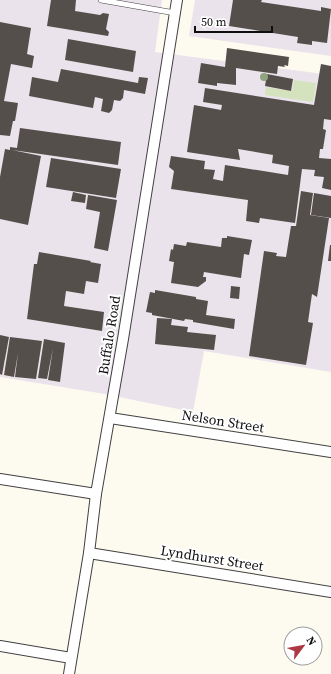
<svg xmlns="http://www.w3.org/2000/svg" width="331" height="674" viewBox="0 0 331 674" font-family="'Source Serif 4',serif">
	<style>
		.industrial { fill: #eae3eb }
		.green { fill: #d4e3be }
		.building { fill: #554f4b }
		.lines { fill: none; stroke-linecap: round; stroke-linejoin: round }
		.lane-casing { stroke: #414141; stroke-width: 6 }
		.street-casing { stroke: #414141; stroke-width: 12 }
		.lane { stroke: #fff; stroke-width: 5 }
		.street { stroke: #fff; stroke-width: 10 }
		.tree { fill: #8fa481 }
		.labels { text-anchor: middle; stroke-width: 4; stroke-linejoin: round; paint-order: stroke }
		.street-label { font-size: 14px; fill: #0e0e0e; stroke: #fff }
	</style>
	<rect width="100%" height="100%" fill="#fdfaf0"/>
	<!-- industrial -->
	<g class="industrial">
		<path d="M0,0H162L155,52L331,75V372L204,351L193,412L99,393L0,377Z"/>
		<path d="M195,0H331V56L189,36Z"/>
	</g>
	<!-- green -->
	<path class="green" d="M294,80L316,83L313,102L265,95L266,87L292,91Z"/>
	<!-- building -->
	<g class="building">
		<path d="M51,0H76L75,11L100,15L103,13L109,14L106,29L109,32L108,36L47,26Z"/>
		<path d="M233,0H262L261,2L321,11V7L331,9L327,43L312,41V45L297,43L298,37L229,26Z"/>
		<path d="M0,22L31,28L27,54L34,56L32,68L11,64L4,101L18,103L15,121H13L10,136L0,135Z"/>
		<path d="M68,39L136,51L133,72L65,60Z"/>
		<path d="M227,48L289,57L288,66L284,65L285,67L278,66L277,74L236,68V85L217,83V86L198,83L201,63L225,67Z"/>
		<path d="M321,64L331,66V120L324,119L323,129L326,130L323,149H320L319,158L331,159V190L322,188L324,177L314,176L315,170L302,169L295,223L260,218L259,223L246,221L248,200L171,189L174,171L169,167L171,156L205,161L204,169L215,170L213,179L223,181L225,165L288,175L289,166L272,163L273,155L238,149L240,160L187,152L194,105L221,110L222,105L203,102L205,88L314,105Z"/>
		<path d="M61,69L138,83L139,77L148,78L145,94L124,90L123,98L120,101L114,100L112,110L109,113L101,111L103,99L95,97L93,108L29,96L32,77L58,82Z"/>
		<path d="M267,74L293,79L291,91L265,86Z"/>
		<path d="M20,128L121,142L118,165L12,150L41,156L28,225L0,219V177L5,149L10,150V147L17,148Z"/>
		<path d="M51,158L121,169L116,198L46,187Z"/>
		<path d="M301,191L313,193L310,215L329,218L317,297L312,294L308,322L313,323L306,365L249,356L264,251L277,253L276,256L286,257L291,226H296Z"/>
		<path d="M73,192L86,195L85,203L71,201Z"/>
		<path d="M314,193L331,196V218L311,215Z"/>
		<path d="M88,195L117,200L108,251L94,248L100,212L86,209Z"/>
		<path d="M227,236L252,240L249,255L244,254L241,278L204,272L203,277H206V281L198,287L171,283L174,262L169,261L171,249L173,250L174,244L186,246L187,242L221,247L222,238H227Z"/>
		<path d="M330,245H331V261H328Z"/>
		<path d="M39,252L91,261L90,262L101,264L98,283L86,281L84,294L66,291L64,306L104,312L102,331L27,319L34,264H37Z"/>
		<path d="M231,286L240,287L239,299L230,298Z"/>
		<path d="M155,290L196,297V299L208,301L206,315L235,319L234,329L193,322V320L185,319L184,321L152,315V313L146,312L150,292L155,293Z"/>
		<path d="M157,318L172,319L171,325L188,327L187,332L216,335L214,350L155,344Z"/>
		<path d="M0,335L9,337L2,375L0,374Z"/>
		<path d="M10,337L42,341L36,379L15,377L18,353L14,377L4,375Z"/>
		<path d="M44,339L65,343L60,382L48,380L53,348L47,379L38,378Z"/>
	</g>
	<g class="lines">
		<defs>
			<path id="lane" d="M101,0L175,13"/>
			<g id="street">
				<path d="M110,418L331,452"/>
				<path d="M0,479L96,494"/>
				<path d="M89,553L331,592"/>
				<path d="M0,646L71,658"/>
				<path d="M69,674L89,553L96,494L123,339L177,0"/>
			</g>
		</defs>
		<!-- lane casing -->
		<use href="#lane" class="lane-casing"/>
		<!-- street casing -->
		<use href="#street" class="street-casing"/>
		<!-- lane -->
		<use href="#lane" class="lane"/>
		<!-- street -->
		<use href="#street" class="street"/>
	</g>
	<!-- trees -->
	<circle class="tree" cx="264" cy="77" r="4"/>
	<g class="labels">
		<!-- street labels -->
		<g class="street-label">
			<text transform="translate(109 335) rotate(-81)" y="5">Buffalo Road</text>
			<text transform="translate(223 421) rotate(9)" y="5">Nelson Street</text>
			<text transform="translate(212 558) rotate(9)" y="5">Lyndhurst Street</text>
		</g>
	</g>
	<!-- north arrow -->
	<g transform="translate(303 646) rotate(58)"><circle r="19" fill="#ffffff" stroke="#9f9f9f"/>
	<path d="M0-3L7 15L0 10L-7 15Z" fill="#ac3844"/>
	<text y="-6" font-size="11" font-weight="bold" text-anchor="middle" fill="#0e0e0e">N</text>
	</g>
	<!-- scale -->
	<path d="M195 26v6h77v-6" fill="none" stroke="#0e0e0e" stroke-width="2"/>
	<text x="201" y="26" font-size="12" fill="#0e0e0e" stroke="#ffffff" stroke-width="3" paint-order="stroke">50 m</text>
</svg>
